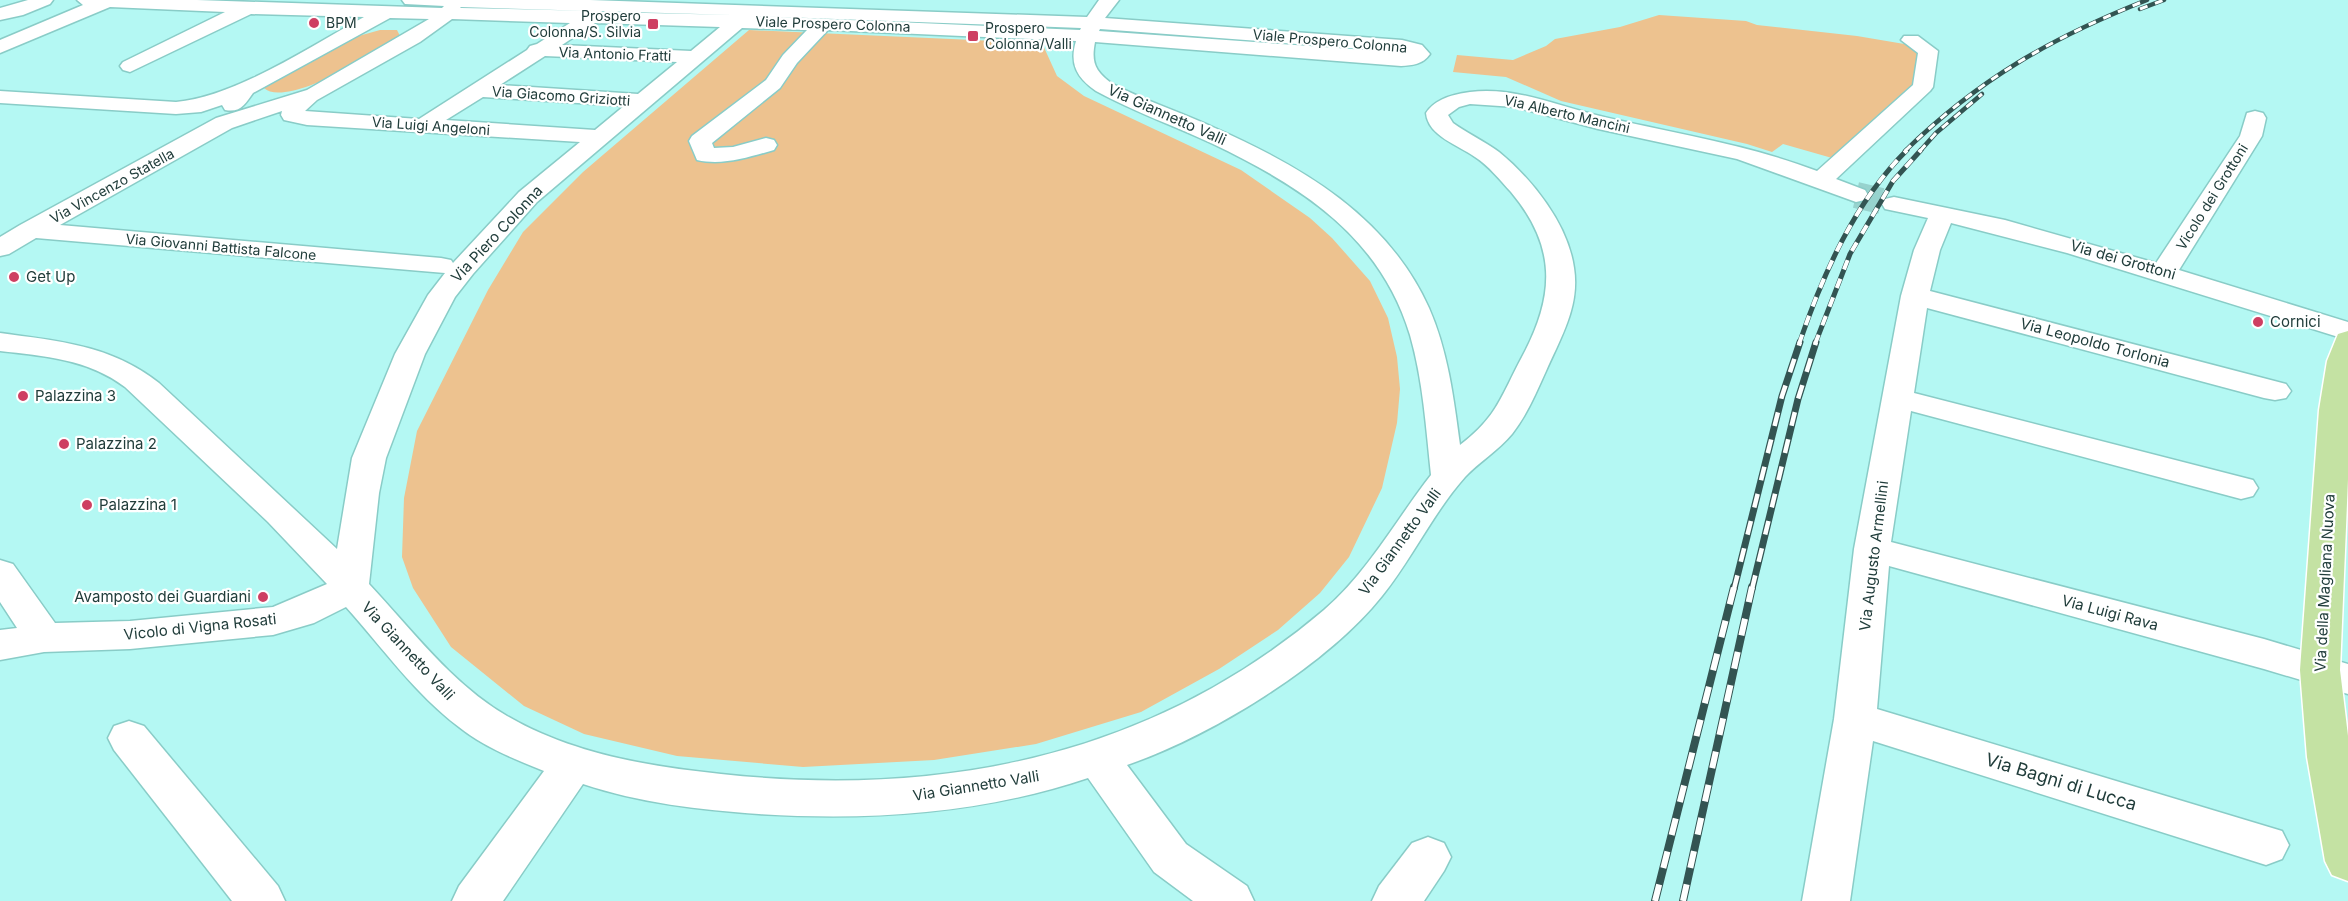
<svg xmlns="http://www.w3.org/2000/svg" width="2348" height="901" viewBox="0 0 2348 901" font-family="Inter,sans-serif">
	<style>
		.green { fill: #edc28f }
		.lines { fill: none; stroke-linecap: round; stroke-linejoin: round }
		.minor-tunnel { stroke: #97d3ce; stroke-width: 26; stroke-dasharray: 26 13; stroke-linecap: butt }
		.minor-casing { stroke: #89ccc7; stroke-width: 3 }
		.major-casing { stroke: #fff; stroke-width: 3 }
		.minor { fill: #fff; fill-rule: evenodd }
		.major { fill: #c4e2a3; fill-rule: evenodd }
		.rail-far3-casing { stroke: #335452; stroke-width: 4.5 }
		.rail-far2-casing { stroke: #335452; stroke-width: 5 }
		.rail-far1-casing { stroke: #335452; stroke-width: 7 }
		.rail-casing { stroke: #335452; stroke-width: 8 }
		.rail-far3 { stroke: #fff; stroke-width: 3; stroke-dasharray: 8; stroke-linecap: butt }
		.rail-far2 { stroke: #fff; stroke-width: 4; stroke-dasharray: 10; stroke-linecap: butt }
		.rail-far1 { stroke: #fff; stroke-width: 4.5; stroke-dasharray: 14; stroke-linecap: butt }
		.rail { stroke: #fff; stroke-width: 6; stroke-dasharray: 17; stroke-linecap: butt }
		.poi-dot { fill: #ce3f62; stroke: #fff; stroke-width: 2 }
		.labels { text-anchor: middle; stroke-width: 4.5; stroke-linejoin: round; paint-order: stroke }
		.far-poi-label { font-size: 14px; fill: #213d3b; stroke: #fff; text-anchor: start }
		.far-street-label { font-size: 14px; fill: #213d3b; stroke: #fff }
		.street-label { font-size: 15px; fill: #213d3b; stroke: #fff }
		.poi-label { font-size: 15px; fill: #213d3b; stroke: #fff; text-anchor: start }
		.near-street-label { font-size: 18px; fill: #213d3b; stroke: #fff }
	</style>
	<rect width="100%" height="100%" fill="#b4f8f3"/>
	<!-- green -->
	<g class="green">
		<path d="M1659,15L1746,21L1757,25L1857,36L1922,47L1918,85L1832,158L1783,144L1772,152L1747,144L1561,101L1506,77L1453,72L1457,55L1513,60L1546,46L1555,39L1620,27Z"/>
		<path d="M380,30H397L400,36C381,52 285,109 264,88L355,37Z"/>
		<path d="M749,30L1042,43L1057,76L1084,96L1241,170L1310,218L1332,238L1370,281L1388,318L1397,357L1400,389L1397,423L1382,488L1349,557L1320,593L1278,630L1219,669L1141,712L1036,744L934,760L803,767L677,756L584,734L524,706L451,647L413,588L402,557L404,498L417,431L488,290L523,232L583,172Z"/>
	</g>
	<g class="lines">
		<!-- minor-tunnel -->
		<path class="minor-tunnel" d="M1856,195L1894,204"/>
		<defs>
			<g id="minor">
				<path d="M28,0H53L50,4L23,15L0,20V8Z"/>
				<path d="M77,0H197L442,8L444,6L405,4L402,0H590L1087,17L1099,0H1119L1105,18L1402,40L1422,45L1430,54C1422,65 1413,65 1401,66L1095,42C1091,62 1095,71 1111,83C1145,101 1181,112 1215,128C1303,167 1388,217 1429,308C1448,351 1454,400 1460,445C1498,416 1501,396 1522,357C1555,296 1557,247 1511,192C1500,180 1489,166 1475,157C1458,145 1428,136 1426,113C1435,99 1454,94 1470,92C1513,86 1558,106 1600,116C1675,134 1743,143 1817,171L1913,85L1918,53L1901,40L1904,36H1918L1938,51L1933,87L1930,91L1836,179L1865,190L1868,195L1865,200L1856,202L1737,159L1598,129L1515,107L1470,104L1459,107L1448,115L1453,123C1467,133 1484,141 1499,152C1532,179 1568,224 1574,268C1580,306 1561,337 1546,371C1536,393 1527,415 1512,434C1498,451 1479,462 1465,477C1433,513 1412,559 1382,596C1326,666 1211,736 1127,765L1186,844L1247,886L1254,901H1193L1154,872L1088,778C981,814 870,821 759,814C700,810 640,803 583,784L503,901H452L459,886L544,771C514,759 484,747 459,727C415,694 382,647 346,607L314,623L273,635L130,649L44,652L0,660V630L17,628L0,602V560L13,564L55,623L130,621L273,607L327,584L268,522L125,387C88,359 44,356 0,351V333C59,341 111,345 159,383L337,549L352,458L395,354L428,295L445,273L36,238L9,254L0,256V237L20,225L216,118L307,90L429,19L390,18L253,93C245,104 241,113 225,110L222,105L201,112L176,114L0,103V91L176,102C235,97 311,46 364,17L251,14L130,72L123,70L120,66L123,62L225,12L110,7L0,53V40L83,5ZM460,7L592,11L461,8ZM597,11L734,15L601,12ZM754,16L1081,28L1080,30ZM452,19L570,23L537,44L530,46L527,50L419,119L305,111L317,100L420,42ZM595,23L720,27L691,51L562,45ZM742,28L807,30L783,55L766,80L692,136L689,141L697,160C723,166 749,157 774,150L777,145L774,140L766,138L733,147L714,148L712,143L780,88L797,63L828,30L1076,41C1069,64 1077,78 1096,91C1134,112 1175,126 1213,144C1301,186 1380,236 1410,335C1423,380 1426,428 1431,475C1396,520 1368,572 1324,610C1151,757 941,798 721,774C647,766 572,754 507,716C452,684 412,630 369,584L379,493L386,458L425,354L455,297L473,274L537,202ZM1100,29L1402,52L1408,53L1099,31ZM545,56L677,62L638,94L500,85ZM483,97L624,106L595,130L446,120ZM282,111L281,115L284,120L307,125L580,142L519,192L453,263L451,260L441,258L60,225L232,128Z"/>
				<path d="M2255,111L2263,113L2266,118L2262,136L2179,270L2348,322V340L2067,253L1951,223L1940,250L1930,291L2286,384L2291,391L2286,398L2275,400L2264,398L1927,308L1914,393L2253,480L2258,488L2253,496L2241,499L1911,411L1891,542L2264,639L2348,664V694L2264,669L1889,566L1877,709L2282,831L2289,845L2282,859L2266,865L1873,741L1850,901H1802L1834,719L1854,549L1901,296L1914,250L1928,218L1885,209L1882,204L1885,199L1894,197L2005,220L2156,263L2240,136L2247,113Z"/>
				<path d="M129,721L144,726L278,886L285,901H232L114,750L108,738L114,726Z"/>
				<path d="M1428,837L1444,843L1451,857L1444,871L1424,901H1372L1379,886L1412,843Z"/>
			</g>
			<path id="major" d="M2348,331V479L2340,670L2348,736V881L2332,875L2325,861L2307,757L2300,670L2319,410L2327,361L2338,334Z"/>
		</defs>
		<!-- minor casing -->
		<use href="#minor" class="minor-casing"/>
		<!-- major casing -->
		<use href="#major" class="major-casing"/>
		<!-- minor -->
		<use href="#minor" class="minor"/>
		<!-- major -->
		<use href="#major" class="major"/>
		<defs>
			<g id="rail-far3">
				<path d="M2140,9L2164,0"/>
				<path d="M1905,151C1979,79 2051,38 2147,0"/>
				<path d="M1920,151L1936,133L1982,94"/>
			</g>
			<g id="rail-far2">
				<path d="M1799,344C1823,274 1854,203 1907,150"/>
				<path d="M1815,344L1850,254L1893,181L1921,150"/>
			</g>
			<g id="rail-far1">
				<path d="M1734,589L1782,396L1800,342"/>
				<path d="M1752,589L1798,399L1816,342"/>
			</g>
			<g id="rail">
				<path d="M1655,901L1734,587"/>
				<path d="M1683,901L1752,587"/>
			</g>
		</defs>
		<!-- rail-far3 casing -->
		<use href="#rail-far3" class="rail-far3-casing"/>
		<!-- rail-far2 casing -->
		<use href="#rail-far2" class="rail-far2-casing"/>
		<!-- rail-far1 casing -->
		<use href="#rail-far1" class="rail-far1-casing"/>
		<!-- rail casing -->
		<use href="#rail" class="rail-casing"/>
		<!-- rail-far3 -->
		<use href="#rail-far3" class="rail-far3"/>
		<!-- rail-far2 -->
		<use href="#rail-far2" class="rail-far2"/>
		<!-- rail-far1 -->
		<use href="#rail-far1" class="rail-far1"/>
		<!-- rail -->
		<use href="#rail" class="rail"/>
	</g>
	<!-- markers -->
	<g class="poi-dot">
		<circle cx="314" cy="23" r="6"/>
		<rect x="647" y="18" width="12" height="12" rx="3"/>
		<rect x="967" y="30" width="12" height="12" rx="3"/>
		<circle cx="14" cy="277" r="6"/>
		<circle cx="2258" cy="322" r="6"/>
		<circle cx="23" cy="396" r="6"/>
		<circle cx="64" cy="444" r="6"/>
		<circle cx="87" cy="505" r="6"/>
		<circle cx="263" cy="597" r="6"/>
	</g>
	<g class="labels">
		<!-- far-poi labels -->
		<g class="far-poi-label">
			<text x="641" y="21" text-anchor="end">Prospero<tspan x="641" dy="16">Colonna/S. Silvia</tspan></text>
			<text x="326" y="28">BPM</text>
			<text x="985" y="33">Prospero<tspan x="985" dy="16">Colonna/Valli</tspan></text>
		</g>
		<!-- far-street labels -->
		<g class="far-street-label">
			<text transform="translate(833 24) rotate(2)" y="5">Viale Prospero Colonna</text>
			<text transform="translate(1330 41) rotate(5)" y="5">Viale Prospero Colonna</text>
			<text transform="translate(615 54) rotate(2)" y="5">Via Antonio Fratti</text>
			<text transform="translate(561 96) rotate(4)" y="5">Via Giacomo Griziotti</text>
			<text transform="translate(1567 114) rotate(13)" y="5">Via Alberto Mancini</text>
			<text transform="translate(431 126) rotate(4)" y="5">Via Luigi Angeloni</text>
			<text transform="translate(112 186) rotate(-29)" y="5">Via Vincenzo Statella</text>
			<text transform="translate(2212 197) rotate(-58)" y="5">Vicolo dei Grottoni</text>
			<text transform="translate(221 247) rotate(5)" y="5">Via Giovanni Battista Falcone</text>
		</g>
		<!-- street labels -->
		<g class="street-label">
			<text transform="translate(1167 115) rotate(24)" y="5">Via Giannetto Valli</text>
			<text transform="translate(497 234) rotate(-47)" y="5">Via Piero Colonna</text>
			<text transform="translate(2123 260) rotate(16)" y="5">Via dei Grottoni</text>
			<text transform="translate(2095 343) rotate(15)" y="5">Via Leopoldo Torlonia</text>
			<text transform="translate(1400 542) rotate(-54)" y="5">Via Giannetto Valli</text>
			<text transform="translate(1874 556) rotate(-83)" y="5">Via Augusto Armellini</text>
			<text transform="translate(2325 583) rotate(-87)" y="5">Via della Magliana Nuova</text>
			<text transform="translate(2110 613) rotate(15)" y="5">Via Luigi Rava</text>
			<text transform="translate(200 627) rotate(-6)" y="5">Vicolo di Vigna Rosati</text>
			<text transform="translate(408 651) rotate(47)" y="5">Via Giannetto Valli</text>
			<text transform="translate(976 786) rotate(-9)" y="5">Via Giannetto Valli</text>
		</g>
		<!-- poi labels -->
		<g class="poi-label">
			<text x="26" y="282">Get Up</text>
			<text x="2270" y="327">Cornici</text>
			<text x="35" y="401">Palazzina 3</text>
			<text x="76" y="449">Palazzina 2</text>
			<text x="99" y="510">Palazzina 1</text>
			<text x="251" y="602" text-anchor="end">Avamposto dei Guardiani</text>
		</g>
		<!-- near-street labels -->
		<g class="near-street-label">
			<text transform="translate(2061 782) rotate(17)" y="6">Via Bagni di Lucca</text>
		</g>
	</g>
</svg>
